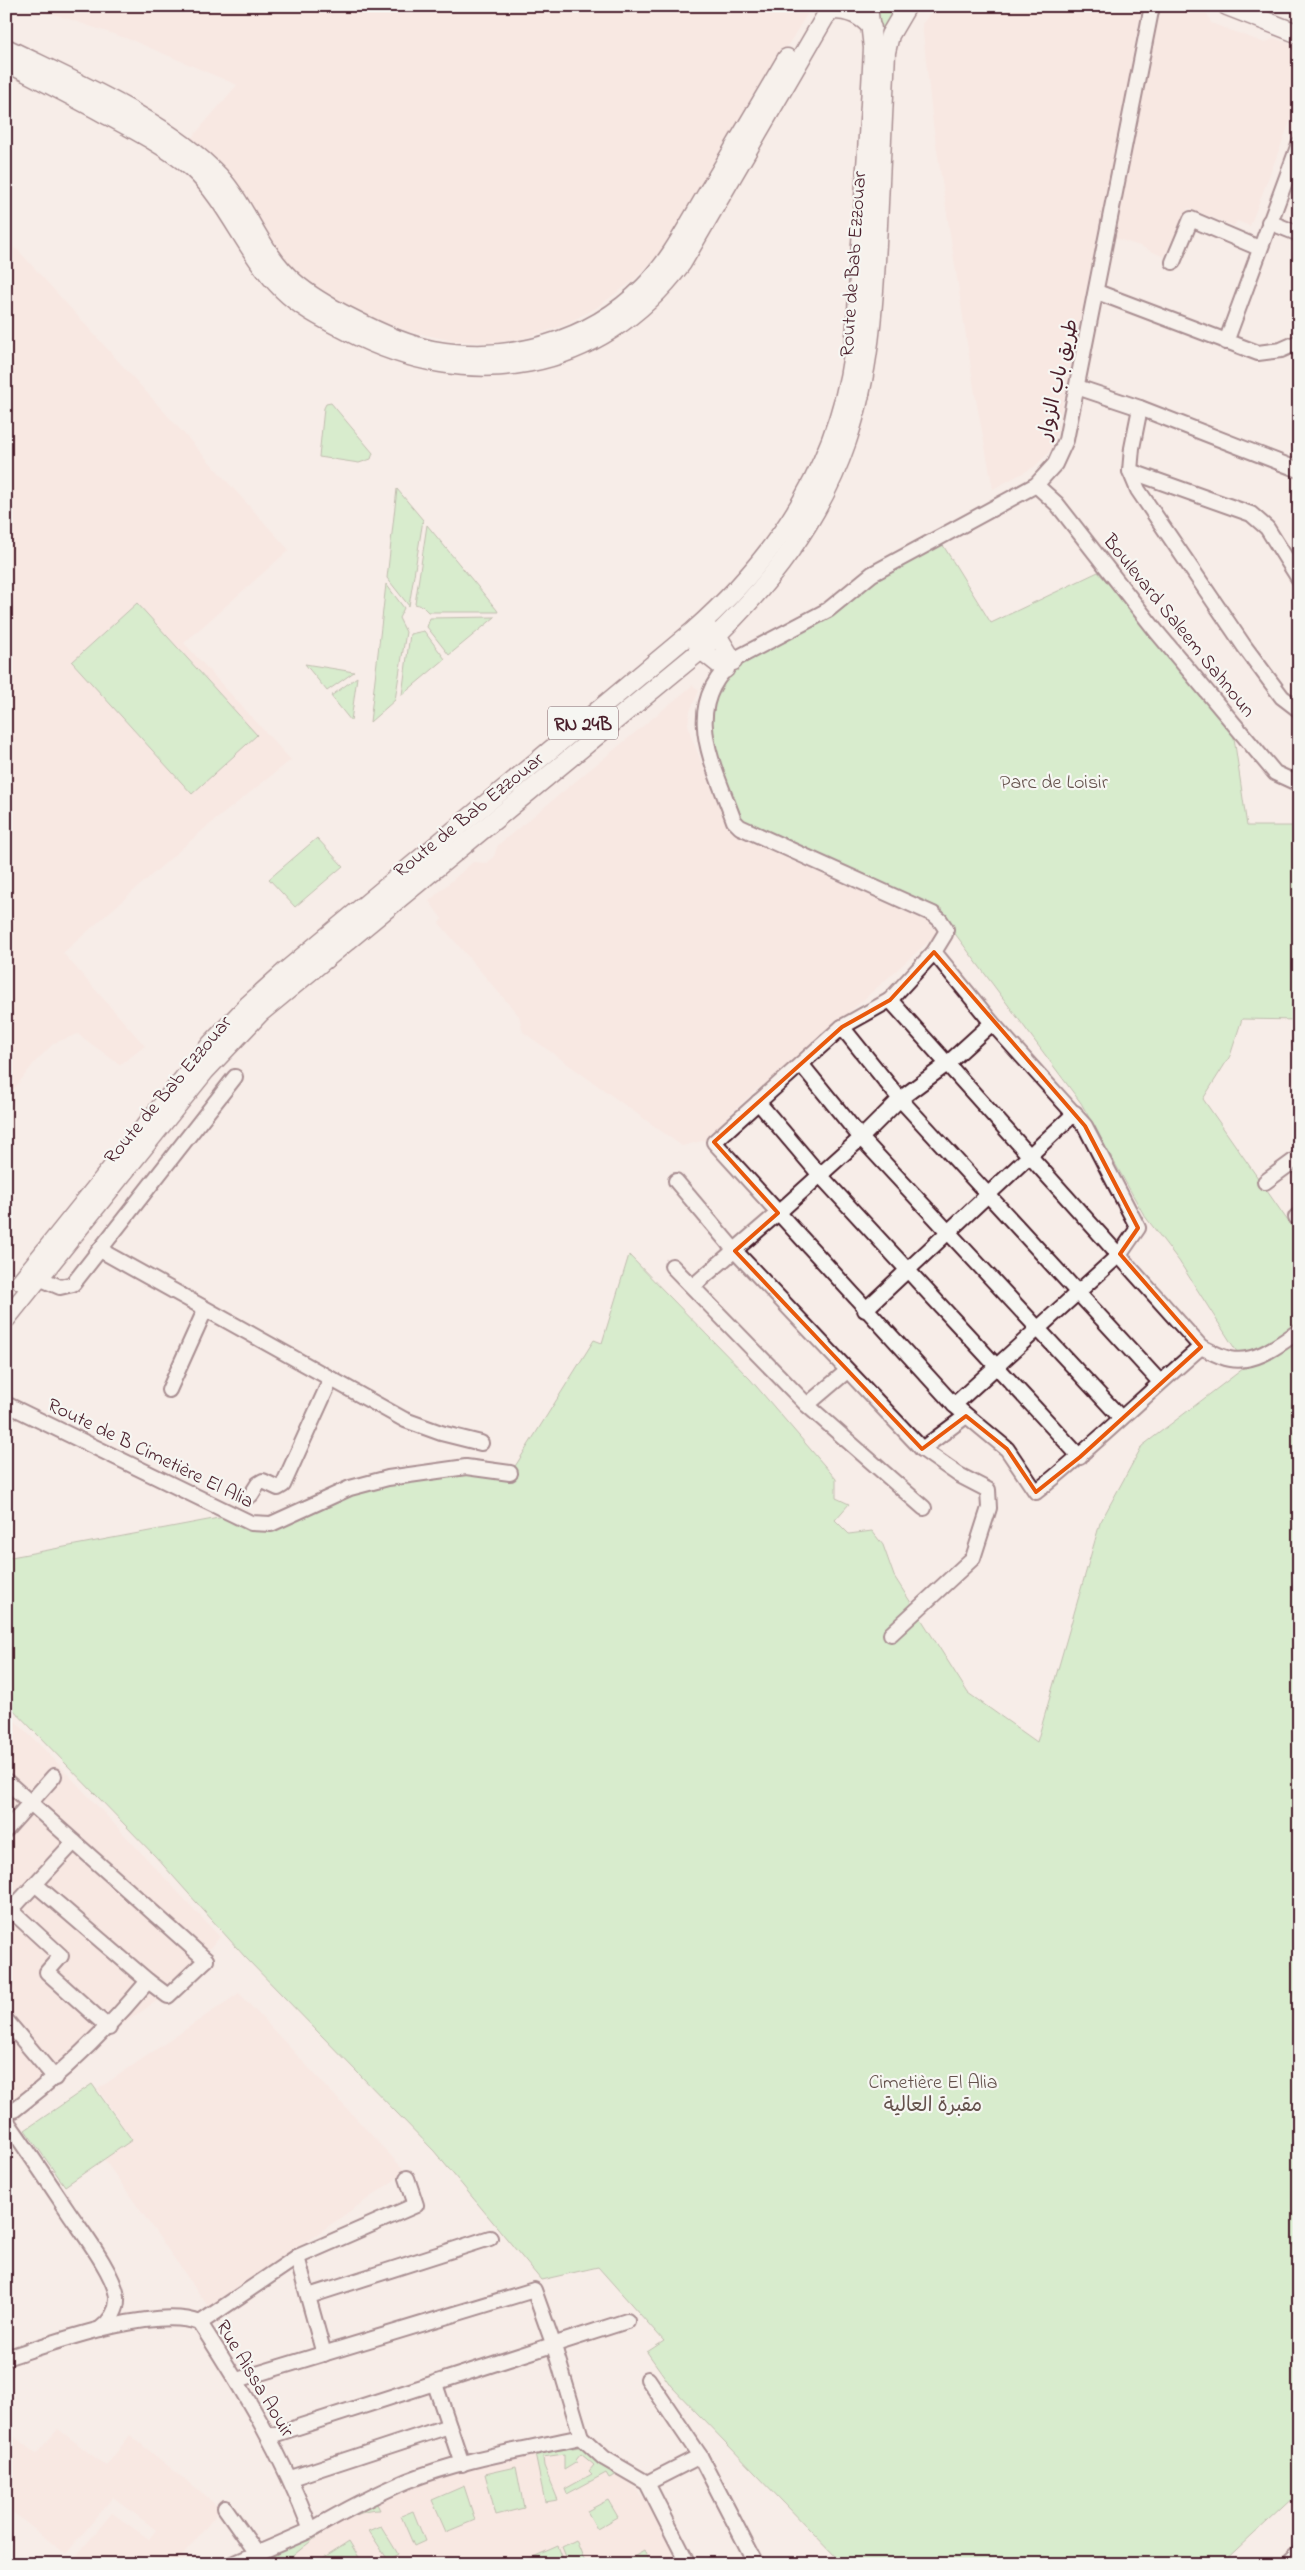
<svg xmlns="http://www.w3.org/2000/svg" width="1305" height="2570" viewBox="0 0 1305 2570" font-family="'Indie Flower','Playpen Sans Arabic',sans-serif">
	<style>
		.built { fill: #f8e2dc }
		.green { fill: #b1eaae; stroke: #7e846c }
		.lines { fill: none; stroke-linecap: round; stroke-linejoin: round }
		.minor-casing { stroke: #4a1f2b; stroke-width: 18 }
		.major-casing { stroke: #4a1f2b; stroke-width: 21 }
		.minor { stroke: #f6f6f2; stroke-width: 14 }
		.major { stroke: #f6f6f2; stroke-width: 18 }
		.marked { fill: none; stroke: #e8590c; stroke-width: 4; stroke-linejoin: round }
		.labels { text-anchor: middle; stroke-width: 4.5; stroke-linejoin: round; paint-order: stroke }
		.shield { fill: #f6f6f2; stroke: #7e6067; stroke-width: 1 }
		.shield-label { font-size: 19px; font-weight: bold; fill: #4a1f2b }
		.street-label { font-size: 20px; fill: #4a1f2b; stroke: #f6f6f2 }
		.park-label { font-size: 20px; fill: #64524c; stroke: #f6f6f2 }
	</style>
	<rect width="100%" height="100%" fill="#f7ede8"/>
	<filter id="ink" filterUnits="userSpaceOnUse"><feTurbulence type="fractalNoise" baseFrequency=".02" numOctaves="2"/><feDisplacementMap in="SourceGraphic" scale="10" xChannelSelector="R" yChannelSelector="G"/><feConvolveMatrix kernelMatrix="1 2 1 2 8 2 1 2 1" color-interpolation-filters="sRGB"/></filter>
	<g filter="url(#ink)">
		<!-- built -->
		<g class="built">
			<path d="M30,6H812L662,251L633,281L596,308L562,326L525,338L494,343L454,341L407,331L334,303L304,283L280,258L189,141L237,85L134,41Z"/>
			<path d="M936,6H1142L1131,64H1149L1160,6H1192L1207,13L1211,23L1265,43L1274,38L1299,47V98L1250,226L1237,221L1234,226L1188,208L1164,257L1140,246L1112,237L1137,126L1121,122L1060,417H1056L1055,424L1058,425L1054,444L1047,455L1034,467L993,489L975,394L933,124L922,24Z"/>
			<path d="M6,244L18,250L289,550L184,643L291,760L204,829L63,953L145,1046L120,1065L78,1034L54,1043L35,1062L6,1099Z"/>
			<path d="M693,685L699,691L690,711L688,724L691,736L726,823L733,832L740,837L929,922L938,933L766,1087L758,1088L727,1117L728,1122L710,1142L706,1140L682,1146L523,1032L519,1016L439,923L442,919L429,901L473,862L487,863L494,856L498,845Z"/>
			<path d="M6,1712L48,1753L220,1937L169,1992L6,2107Z"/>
			<path d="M239,1993L406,2172L210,2309L104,2159L132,2139L98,2089Z"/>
			<path d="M58,2429L106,2466L130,2435L221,2509L176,2564H78L73,2560L112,2513L149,2539L156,2530L113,2497L66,2554L6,2507V2462H9V2453L6,2450V2430L36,2454Z"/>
			<path d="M579,2447L602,2465L636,2488L655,2513L683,2564H244L327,2530L374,2498L469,2466L474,2469L509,2457Z"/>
		</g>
		<!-- green -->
		<g class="green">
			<path d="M877,6L896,11L884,28L879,62Z"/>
			<path d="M331,403L373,453L371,459L359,463L319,457L324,408L326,404Z"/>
			<path d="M397,489L423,520L409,606L387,578Z"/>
			<path d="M427,525L497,610L498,612H428L422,606L415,604Z"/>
			<path d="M941,542L991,623L1098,572L1232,724L1247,826H1299V1020L1242,1019L1230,1056L1203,1099L1299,1237V1323L1264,1347L1237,1352L1179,1261L1144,1215L1081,1103L956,935L942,909L744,822L709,740L705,713L726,673L848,605L852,590Z"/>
			<path d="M386,584L404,608L399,618L406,632L395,700L370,722Z"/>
			<path d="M137,603L257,735L192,794L72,662Z"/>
			<path d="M495,617L449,655L427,627L430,618Z"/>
			<path d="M424,631L445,659L402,695L410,634Z"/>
			<path d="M305,664L354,672L327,691Z"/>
			<path d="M357,677L351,721L331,696Z"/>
			<path d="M317,838L343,866L295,907L269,879Z"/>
			<path d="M629,1255L750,1379L836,1479V1498L849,1504L835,1520L849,1534L872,1531L883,1545L894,1576L968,1693L1037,1742L1100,1523L1142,1446L1299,1326V2492L1222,2564H839V2560L671,2386L647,2352L664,2341L598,2267L541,2280L434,2151L245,1957L156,1857L6,1702V1558L224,1517L239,1525L252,1528L362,1486L514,1468L594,1340L602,1343Z"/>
			<path d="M92,2084L132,2140L65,2186L25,2130Z"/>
			<path d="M579,2447L616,2475L609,2478L606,2473L567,2494L565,2489L592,2474L589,2471L594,2465L581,2454L576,2460L577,2462L564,2470V2454L543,2457L544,2466L558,2500L545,2502L535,2454Z"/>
			<path d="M516,2467L524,2508L496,2515L485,2474Z"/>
			<path d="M464,2486L475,2520L446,2532L432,2500Z"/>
			<path d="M374,2498L380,2510C350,2509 305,2544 284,2564H279L270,2553L327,2530Z"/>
			<path d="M608,2500L618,2517L597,2529L587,2511Z"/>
			<path d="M413,2511L425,2541L414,2546L401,2516Z"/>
			<path d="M381,2526L398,2554L388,2560L369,2531Z"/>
			<path d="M576,2540L585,2562L569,2564L562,2547Z"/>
			<path d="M349,2541L363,2564H320L318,2561Z"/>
			<path d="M558,2546L565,2564H517Z"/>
			<path d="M644,2551L651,2564H621Z"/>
		</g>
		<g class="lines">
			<defs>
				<g id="minor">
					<path d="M1152,6L1066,440L1055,464L1036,485L872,574L828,610L737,658C678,706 714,764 734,821L740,827L933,914L940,920L946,929L945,934L934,952L890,1000L842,1027L714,1142L954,1405L1007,1449L1036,1492C1093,1447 1145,1395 1201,1347"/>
					<path d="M1269,222L1299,234"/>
					<path d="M1173,262L1191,219L1259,248"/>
					<path d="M1097,292L1258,353L1281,350L1299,342"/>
					<path d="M1226,342L1299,144"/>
					<path d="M1077,387L1140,408L1299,470"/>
					<path d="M1140,408L1132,448L1130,471L1138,490L1244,646L1282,697L1299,710"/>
					<path d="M1130,471L1251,514L1267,528L1299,579"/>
					<path d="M1036,485L1057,504L1156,631L1275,773L1299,784"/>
					<path d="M934,952L992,1023L1085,1126L1138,1228L1120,1254L954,1405"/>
					<path d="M890,1000L1201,1347C1210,1351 1220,1357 1230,1359C1256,1364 1280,1344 1299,1331"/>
					<path d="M842,1027L900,1099L1160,1382"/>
					<path d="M801,1064L861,1138L1120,1417"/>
					<path d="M758,1102L819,1174L1080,1457"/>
					<path d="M676,1181L735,1251L922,1449L959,1475L988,1490L989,1508L973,1558L891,1634"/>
					<path d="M1265,1182L1299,1157"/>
					<path d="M1296,1217L1299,1215"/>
					<path d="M100,1250L405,1420L441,1433L481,1443"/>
					<path d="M672,1266L807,1405L924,1508"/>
					<path d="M39,1278L60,1287L73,1284L235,1077"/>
					<path d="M693,1286L778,1213L861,1138L900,1099L947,1064L992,1023"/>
					<path d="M865,1310L1075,1113"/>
					<path d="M169,1390L205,1310"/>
					<path d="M6,1404L251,1523L271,1524L350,1488L388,1478L466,1467L510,1473"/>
					<path d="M807,1405L847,1371"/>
					<path d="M922,1449L966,1416"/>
					<path d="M251,1495L258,1484L263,1481L278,1488L283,1485L331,1379"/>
					<path d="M6,1781L206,1960H203"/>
					<path d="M6,1830L54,1776"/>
					<path d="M74,1842L11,1910L61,1956L47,1972L109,2028"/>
					<path d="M35,1884L148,1981"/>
					<path d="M6,2020L55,2078"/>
					<path d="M14,2110C64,2072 107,2030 148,1981L168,1996L206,1960"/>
					<path d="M6,2120C27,2150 48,2181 68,2211C82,2232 114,2273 117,2297C118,2311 110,2321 100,2329"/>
					<path d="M297,2257L324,2354"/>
					<path d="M309,2296L490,2238"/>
					<path d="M200,2323L297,2257L416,2205L407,2178"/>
					<path d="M6,2358C52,2343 156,2305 200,2323C245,2393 281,2452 311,2530L233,2564"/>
					<path d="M648,2379L700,2456L756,2564"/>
					<path d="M237,2380L534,2290L554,2346L581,2437L604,2458L647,2483L688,2564"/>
					<path d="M435,2384L462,2464"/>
					<path d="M270,2436L627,2321"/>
					<path d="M291,2478L449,2426"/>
					<path d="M647,2483L700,2456"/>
					<path d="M225,2508L256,2552"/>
					<path d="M311,2530C342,2512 374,2495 407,2481C462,2459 523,2450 581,2437"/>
					<path d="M1287,2564L1299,2553"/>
				</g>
				<g id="major">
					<path d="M1227,6L1299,34"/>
					<path d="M832,10C849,10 861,15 872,28"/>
					<path d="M6,48C75,82 166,120 219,176C248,208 261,254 294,282C311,297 331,308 351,318C376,331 405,345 433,350C509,364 589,342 644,287C671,260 688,225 708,192C734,148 761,103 787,58"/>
					<path d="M6,62C39,79 72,96 105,114C135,130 166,146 192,168C230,203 246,254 283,290C301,308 326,320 349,332C469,394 599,374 682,263L825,17L836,6"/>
					<path d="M707,628L720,640L733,661"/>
					<path d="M695,639L701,650L725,669"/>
					<path d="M21,1281L211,1044L248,1005L288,969L692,632C777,557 837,467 853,354C858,318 858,281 861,244C865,179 870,114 873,48L868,6"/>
					<path d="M6,1319L205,1071L260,1013L701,650C765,592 819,524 847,441C871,371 874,299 878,225C881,167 883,109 886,52L890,35L907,6"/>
				</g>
			</defs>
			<!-- minor casing -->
			<use href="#minor" class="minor-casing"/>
			<!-- major casing -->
			<use href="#major" class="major-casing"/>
			<!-- minor -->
			<use href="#minor" class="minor"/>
			<!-- major -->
			<use href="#major" class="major"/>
		</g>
	</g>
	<!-- marked area -->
	<path d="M0 0H1305V2570H0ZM934,952L1085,1126L1138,1228L1120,1254L1201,1347L1080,1457L1036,1492L1007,1449L966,1416L922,1449L735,1251L778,1213L714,1142L842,1027L890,1000Z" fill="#f7ede8" fill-opacity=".55" fill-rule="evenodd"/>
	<path class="marked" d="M934,952L1085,1126L1138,1228L1120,1254L1201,1347L1080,1457L1036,1492L1007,1449L966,1416L922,1449L735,1251L778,1213L714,1142L842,1027L890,1000Z"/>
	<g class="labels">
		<!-- shield labels -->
		<rect class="shield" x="548" y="706.5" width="70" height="33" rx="4"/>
		<g class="shield-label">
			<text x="583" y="730">RN 24B</text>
		</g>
		<!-- street labels -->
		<g class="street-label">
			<text transform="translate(852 264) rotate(-86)" y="7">Route de Bab Ezzouar</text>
			<text transform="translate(1057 379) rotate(-77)" y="7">طريق باب الزوار</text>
			<text transform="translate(1180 625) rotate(51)" y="7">Boulevard Saleem Sahnoun</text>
			<text transform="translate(468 814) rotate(-39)" y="7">Route de Bab Ezzouar</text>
			<text transform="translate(167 1089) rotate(-50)" y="7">Route de Bab Ezzouar</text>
			<text transform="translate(151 1452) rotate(26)" y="7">Route de B Cimetière El Alia</text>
			<text transform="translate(256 2378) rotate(59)" y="7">Rue Aissa Aouir</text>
		</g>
		<!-- park labels -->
		<g class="park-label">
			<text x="1054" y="788">Parc de Loisir</text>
			<text x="933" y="2088">Cimetière El Alia<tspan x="933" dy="23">مقبرة العالية</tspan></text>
		</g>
	</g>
	<!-- margin -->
	<rect width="1305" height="2570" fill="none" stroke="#f6f6f2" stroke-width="25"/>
	<rect x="12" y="12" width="1280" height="2545" fill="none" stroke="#4a1f2b" stroke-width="2" filter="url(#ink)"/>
</svg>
